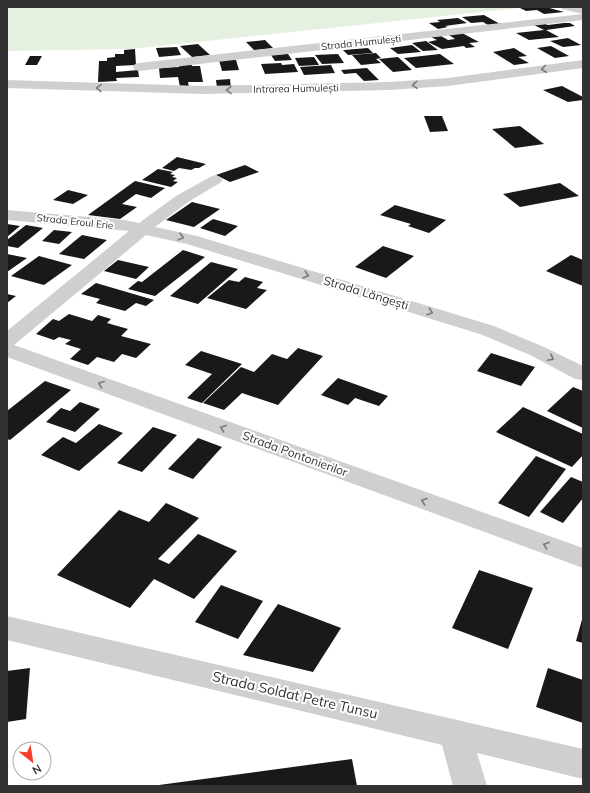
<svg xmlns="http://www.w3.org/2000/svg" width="590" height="793" viewBox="0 0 590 793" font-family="Mulish,sans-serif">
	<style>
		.green { fill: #e5f0e0 }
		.building { fill: #191919 }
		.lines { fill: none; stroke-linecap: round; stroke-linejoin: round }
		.minor { fill: #cfcfcf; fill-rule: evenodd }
		.tertiary { fill: #cfcfcf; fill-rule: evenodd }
		.oneway { stroke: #797979 }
		.labels { text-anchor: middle; stroke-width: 4; stroke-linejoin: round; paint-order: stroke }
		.far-street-label { font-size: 10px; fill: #323232; stroke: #fff }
		.street-label { font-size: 12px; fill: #323232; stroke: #fff }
		.near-street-label { font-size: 14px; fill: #323232; stroke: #fff }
	</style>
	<rect width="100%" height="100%" fill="#fff"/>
	<!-- green -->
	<path class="green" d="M7,7H530L131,49L7,51Z"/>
	<!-- building -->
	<g class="building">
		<path d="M535,7H546L564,12L544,14L537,10L526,11L520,8Z"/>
		<path d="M484,15L500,24L488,25L483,22L471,23L462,17Z"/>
		<path d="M458,18L467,23L445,26L448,27L438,29L429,23L440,22L437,20Z"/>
		<path d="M564,23H570L575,26L546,30L559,37L529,40L516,33L544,30L534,25L545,24L548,25Z"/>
		<path d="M462,33L479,42L469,43L475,47L466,48L464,46L442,49L428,42L437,40L431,37L441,36L448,40L455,39L449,35Z"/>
		<path d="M568,38L581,45L563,47L550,41Z"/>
		<path d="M265,40L273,48L254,50L246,42Z"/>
		<path d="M426,41L438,50L423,51L412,43Z"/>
		<path d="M198,44L210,55L192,57L180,46Z"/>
		<path d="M412,45L421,52L398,54L390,48Z"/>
		<path d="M551,46L569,56L555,58L537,48Z"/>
		<path d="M177,47L181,55L159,57L156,48Z"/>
		<path d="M368,48L373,53L348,55L343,50Z"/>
		<path d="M514,48L527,56L518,57L529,63L514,65L493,52Z"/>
		<path d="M135,49L136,65L116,66V72L138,70L139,77L116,78L117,81L98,82L99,61H107V58L115,57V54H124V50Z"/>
		<path d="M376,53L381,58L376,59L381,63L361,65L352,55Z"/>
		<path d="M288,54L292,60L275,61L271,55Z"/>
		<path d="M338,54L344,63L322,64L315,55Z"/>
		<path d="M440,54L454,64L416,68L404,58Z"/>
		<path d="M30,56H42L37,65H25Z"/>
		<path d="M314,57L319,65L299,66L295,58Z"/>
		<path d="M398,57L412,70L393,72L379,59Z"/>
		<path d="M219,60H236L239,70L222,71Z"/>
		<path d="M191,63L192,66H200L203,82H188L189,87H180L178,77L160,78L159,68L179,67V64Z"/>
		<path d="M281,63L282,65L294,64L298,72L265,74L261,64Z"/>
		<path d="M331,65L335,73L304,75L300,67Z"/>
		<path d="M367,68L379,80L364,81L356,73L344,74L341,70Z"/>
		<path d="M230,79L231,88H217L216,80Z"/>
		<path d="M562,86L583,97V100L568,102L543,90Z"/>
		<path d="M424,116H442L448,131L430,132Z"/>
		<path d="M520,126L544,144L515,148L492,129Z"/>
		<path d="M177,157L206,164L199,168H195L191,170L179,168L174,171L162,168Z"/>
		<path d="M245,165L259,172L230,182L216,175Z"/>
		<path d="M158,169L173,172L170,174L175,175L172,177L177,178L173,181L178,182L171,187L142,180Z"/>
		<path d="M135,181L165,188L151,198L136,194L122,204L137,207L120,219L88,215Z"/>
		<path d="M560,183L579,196L520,207L503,194Z"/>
		<path d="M68,190L88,195L73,204L53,200Z"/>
		<path d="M192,202L220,209L194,227L166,220Z"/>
		<path d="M395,205L446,220L429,233L408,226L411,224L380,215Z"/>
		<path d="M213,219L238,226L225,236L200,228Z"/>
		<path d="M7,224L20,226L7,237Z"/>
		<path d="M26,225L43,228L18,248L7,246V240Z"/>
		<path d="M54,230L72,232L59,244L42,241Z"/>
		<path d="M82,235L107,240L84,259L59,254Z"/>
		<path d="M383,246L414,256L386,278L355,267Z"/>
		<path d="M183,250L205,257L155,296L128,289L138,281L142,282Z"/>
		<path d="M7,254L27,258L7,272Z"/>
		<path d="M571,255L583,260V286L546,271Z"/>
		<path d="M39,256L72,265L44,285L11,276Z"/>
		<path d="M118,260L149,267L136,279L104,271Z"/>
		<path d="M211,262L238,269L198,304L170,296Z"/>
		<path d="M245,277L263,282L257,288L267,290L246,309L207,298L229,280L239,282Z"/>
		<path d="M96,283L154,300L146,306L136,303L125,311L96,303L100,299L81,294Z"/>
		<path d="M7,294L16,296L7,303Z"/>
		<path d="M69,314L92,321L98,315L111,319L107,323L128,329L121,336L151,344L136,358L122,354L114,362L97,357L88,365L70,359L81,349L65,344L71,340L59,337L54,340L36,334L53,319L59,321Z"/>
		<path d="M298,348L323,356L278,405L242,393L224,410L203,403L241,367L254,372L272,354L287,359Z"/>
		<path d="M201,351L242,364L202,403L187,398L212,374L185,365Z"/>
		<path d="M491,353L535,367L521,386L477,371Z"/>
		<path d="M338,378L388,396L379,406L355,398L348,405L321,395Z"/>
		<path d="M45,381L71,390L10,440L7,439V411Z"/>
		<path d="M573,387L583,391V428L547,411Z"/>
		<path d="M80,402L100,409L75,432L46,422L61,408L70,411Z"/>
		<path d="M523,407L583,434V455L572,467L496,432Z"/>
		<path d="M99,424L123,433L79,471L41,455L63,437L76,443Z"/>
		<path d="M153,427L177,435L142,472L117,463Z"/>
		<path d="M198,438L222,447L193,479L168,469Z"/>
		<path d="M536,456L566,469L529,517L498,503Z"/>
		<path d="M571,477L583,482V498L563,523L540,512Z"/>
		<path d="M166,503L199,518L158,559L169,564L198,534L237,551L194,599L154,579L130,608L57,575L119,510L149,522Z"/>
		<path d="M479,570L533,588L508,649L452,628Z"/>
		<path d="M221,585L263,601L238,639L195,622Z"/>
		<path d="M278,604L341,628L313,672L243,655Z"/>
		<path d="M583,616V643L576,641Z"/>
		<path d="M30,668L26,719L7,722V671Z"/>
		<path d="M548,668L583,680V723L536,707Z"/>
		<path d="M352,759L357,786H159V785Z"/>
	</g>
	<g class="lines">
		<!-- minor -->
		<g class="minor">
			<path d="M583,14V20L139,71L135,70L133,67L135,64L139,63Z"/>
			<path d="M215,175L220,177L223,180L220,183L188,202L155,227L197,236L494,326L544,347L583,366V380L575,379L530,355L480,334L187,244L146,235L14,345L583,548V568L7,357V331L129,231L7,220V210L124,220L139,223L176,196L210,177Z"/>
			<path d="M7,616L583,749V779L477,753L487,786H453L442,745L7,640Z"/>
		</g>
		<!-- tertiary -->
		<g class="tertiary">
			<path d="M561,7L583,8V14L562,9Z"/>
			<path d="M583,60V68L448,86L389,90L203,94L7,88V80L203,86L389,82L448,78Z"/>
		</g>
	</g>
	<!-- one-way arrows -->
	<defs><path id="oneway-chevron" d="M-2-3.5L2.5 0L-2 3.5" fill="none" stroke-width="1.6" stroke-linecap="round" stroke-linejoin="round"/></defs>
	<g class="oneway">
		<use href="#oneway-chevron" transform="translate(544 69) rotate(172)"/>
		<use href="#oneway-chevron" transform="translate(415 85) rotate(177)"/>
		<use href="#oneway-chevron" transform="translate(99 88) rotate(-178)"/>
		<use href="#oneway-chevron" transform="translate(229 90) rotate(179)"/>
		<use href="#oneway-chevron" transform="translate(181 237) rotate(15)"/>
		<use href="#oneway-chevron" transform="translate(306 275) rotate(17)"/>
		<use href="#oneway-chevron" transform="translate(430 312) rotate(17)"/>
		<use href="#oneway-chevron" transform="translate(551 358) rotate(26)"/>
		<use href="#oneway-chevron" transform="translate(101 384) rotate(-160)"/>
		<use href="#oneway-chevron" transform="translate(223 428) rotate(-160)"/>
		<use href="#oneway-chevron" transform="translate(424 501) rotate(-160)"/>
		<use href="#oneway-chevron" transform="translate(546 545) rotate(-160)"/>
	</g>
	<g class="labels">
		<!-- far-street labels -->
		<g class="far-street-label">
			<text transform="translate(361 42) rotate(-6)" y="4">Strada Humulești</text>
			<text transform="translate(296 88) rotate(-1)" y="4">Intrarea Humulești</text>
			<text transform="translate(75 221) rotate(6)" y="4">Strada Eroul Erie</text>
		</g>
		<!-- street labels -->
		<g class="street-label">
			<text transform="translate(366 293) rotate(17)" y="4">Strada Lăngești</text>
			<text transform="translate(295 454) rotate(20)" y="4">Strada Pontonierilor</text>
		</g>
		<!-- near-street labels -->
		<g class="near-street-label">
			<text transform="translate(295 695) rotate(13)" y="5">Strada Soldat Petre Tunsu</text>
		</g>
	</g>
	<!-- border -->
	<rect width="590" height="793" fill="none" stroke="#323232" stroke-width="16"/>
	<!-- north arrow -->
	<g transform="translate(32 761) rotate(150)"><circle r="19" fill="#ffffff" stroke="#adadad"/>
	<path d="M0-3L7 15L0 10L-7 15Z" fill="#f64027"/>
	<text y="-6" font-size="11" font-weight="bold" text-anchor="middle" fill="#323232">N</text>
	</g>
</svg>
